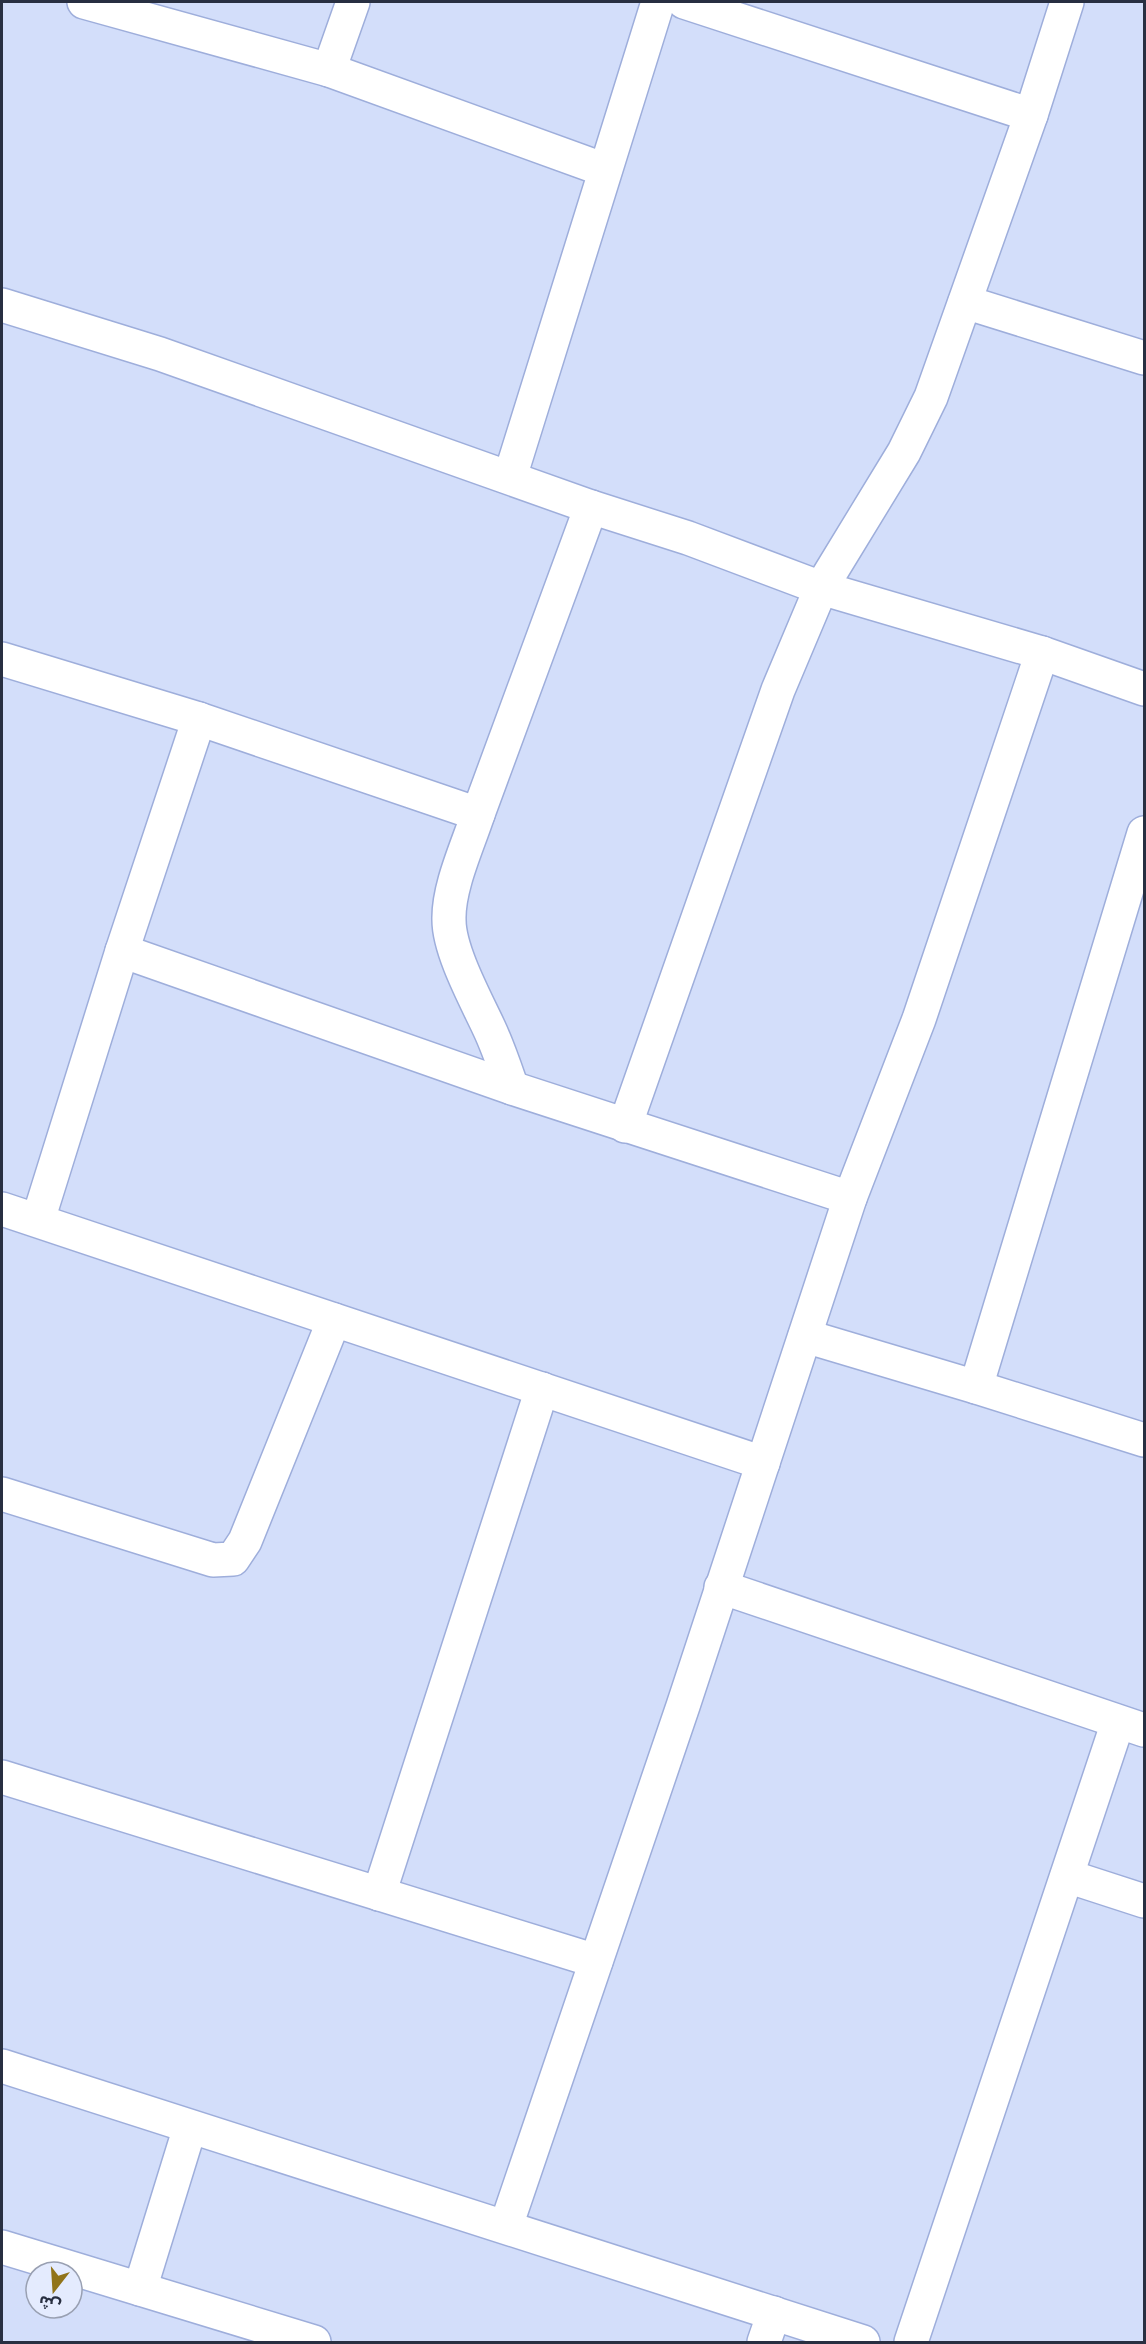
<svg xmlns="http://www.w3.org/2000/svg" width="1146" height="2344" viewBox="0 0 1146 2344" font-family="'PT Sans Narrow','Noto Sans Arabic',sans-serif">
	<style>
		.lines { fill: none; stroke-linecap: round; stroke-linejoin: round }
		.minor-casing { stroke: #9eaedb; stroke-width: 36 }
		.minor { stroke: #fff; stroke-width: 33 }
	</style>
	<rect width="100%" height="100%" fill="#d3defa"/>
	<g class="lines">
		<defs>
			<g id="minor">
				<path d="M84,2L329,70L605,170"/>
				<path d="M684,2L1031,115"/>
				<path d="M329,70L353,2"/>
				<path d="M965,302L1144,358"/>
				<path d="M2,305L160,354L591,507L688,538L821,588L1042,653L1144,689"/>
				<path d="M510,477L658,2"/>
				<path d="M2,659L199,719L478,814C468,845 448,887 449,920C449,951 476,1000 489,1028C498,1047 505,1068 512,1088"/>
				<path d="M478,814L591,507"/>
				<path d="M122,951L512,1088L850,1198"/>
				<path d="M625,1126L778,690L821,588L904,452L931,397L1031,115L1067,2"/>
				<path d="M2,1209L763,1463"/>
				<path d="M38,1220L122,951L199,719"/>
				<path d="M805,1336L976,1387L1144,1440"/>
				<path d="M976,1387L1144,833"/>
				<path d="M2,1494L213,1560L233,1559L245,1541L334,1320"/>
				<path d="M721,1587L1144,1730"/>
				<path d="M2,1777L596,1961"/>
				<path d="M1067,1876L1144,1901"/>
				<path d="M379,1894L542,1389"/>
				<path d="M2,2066L863,2342"/>
				<path d="M506,2226L683,1706L850,1198L919,1019L1042,653"/>
				<path d="M2,2247L314,2342"/>
				<path d="M140,2289L190,2127"/>
				<path d="M764,2342L774,2313"/>
				<path d="M911,2342L1118,1722"/>
			</g>
		</defs>
		<!-- minor casing -->
		<use href="#minor" class="minor-casing"/>
		<!-- minor -->
		<use href="#minor" class="minor"/>
	</g>
	<!-- border -->
	<rect width="1146" height="2344" fill="none" stroke="#282f41" stroke-width="6"/>
	<!-- north arrow -->
	<g transform="translate(54 2290) rotate(197)"><circle r="28" fill="#e4ebfe" stroke="#99a0b2" stroke-width="1.5"/>
	<path d="M0-4.5L10 22L0 15L-10 22Z" fill="#91741a"/>
	<text y="-9" font-size="16" font-weight="bold" text-anchor="middle" fill="#282f41">ش</text>
	</g>
</svg>
